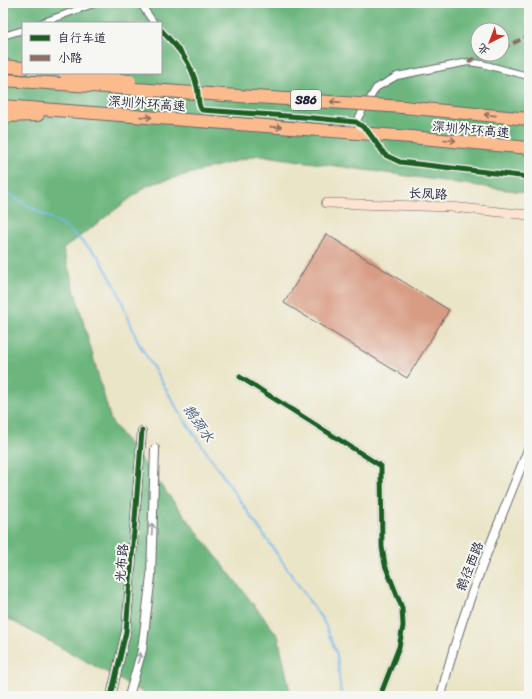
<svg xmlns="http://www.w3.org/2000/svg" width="532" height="699" viewBox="0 0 532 699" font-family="Sriracha,'LXGW WenKai TC',sans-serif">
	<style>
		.forest { fill: #6cb67e; stroke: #476c5c; fill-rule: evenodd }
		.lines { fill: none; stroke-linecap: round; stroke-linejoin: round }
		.stream { stroke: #79bcef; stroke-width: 2 }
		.building { fill: #d89b83 }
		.minor-casing { stroke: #68666c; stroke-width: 8 }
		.tertiary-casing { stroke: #68666c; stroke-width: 10 }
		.secondary-casing { stroke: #68666c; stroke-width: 10 }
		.motorway-casing { stroke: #68666c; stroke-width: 14 }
		.minor { stroke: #fff; stroke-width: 6 }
		.tertiary { stroke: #fff; stroke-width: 8 }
		.secondary { stroke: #fde4d1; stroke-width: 9 }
		.motorway { stroke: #fbbb8d; stroke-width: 12 }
		.motorway-bridge-casing { stroke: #68666c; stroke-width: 14; stroke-linecap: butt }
		.motorway-bridge { stroke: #fbbb8d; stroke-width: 12 }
		.quiet { stroke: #8d6e63; stroke-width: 4; stroke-dasharray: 8 4; stroke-linecap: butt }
		.cycleway-casing { stroke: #f6f6f2; stroke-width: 8 }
		.cycleway { stroke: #1b5e20; stroke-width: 5 }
		.oneway { stroke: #8e6e64 }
		.oneway2 { stroke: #9c9ca7 }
		.labels { text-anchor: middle; stroke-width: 4; stroke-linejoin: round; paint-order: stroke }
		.shield { fill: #f6f6f2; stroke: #626272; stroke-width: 1 }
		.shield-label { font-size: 12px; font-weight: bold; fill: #22223b }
		.street-label { font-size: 13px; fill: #22223b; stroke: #f6f6f2 }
		.water-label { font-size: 14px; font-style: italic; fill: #40587a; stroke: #f6f6f2 }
	</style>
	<rect width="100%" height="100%" fill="#f6f6f2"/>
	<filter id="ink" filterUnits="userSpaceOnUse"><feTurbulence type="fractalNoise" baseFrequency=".025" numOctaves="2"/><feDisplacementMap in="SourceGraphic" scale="8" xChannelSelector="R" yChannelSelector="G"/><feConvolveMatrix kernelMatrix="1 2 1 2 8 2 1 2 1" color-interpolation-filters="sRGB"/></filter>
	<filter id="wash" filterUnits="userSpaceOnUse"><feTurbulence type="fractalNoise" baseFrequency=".012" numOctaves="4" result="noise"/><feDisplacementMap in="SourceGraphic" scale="16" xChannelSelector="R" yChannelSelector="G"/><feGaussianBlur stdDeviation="0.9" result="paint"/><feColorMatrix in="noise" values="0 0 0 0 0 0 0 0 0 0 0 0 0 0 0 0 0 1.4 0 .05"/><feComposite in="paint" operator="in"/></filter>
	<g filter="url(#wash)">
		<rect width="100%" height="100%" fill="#ebe5c8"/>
		<!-- forest -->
		<path class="forest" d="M3,3H529V193L258,155L148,185L63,249L111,421L278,636L291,696H150L3,616ZM23,23H161V73H23ZM478,30H502V54H478Z"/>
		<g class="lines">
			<!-- stream -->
			<path class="stream" d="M3,191L67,228L98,256L116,287L138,342L183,418L324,622L337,655L341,696"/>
		</g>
		<g id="blocks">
			<!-- building -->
			<path class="building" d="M326,234L449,310L407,378L284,303Z"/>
		</g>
	</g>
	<g filter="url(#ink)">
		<use href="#blocks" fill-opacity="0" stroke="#68666c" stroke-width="1"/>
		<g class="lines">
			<defs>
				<g id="minor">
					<path d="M140,3L154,23"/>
					<path d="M41,23L96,3"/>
					<path d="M161,30C178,48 191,61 197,87C199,93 197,106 202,110L302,117L356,122L367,130L385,155L400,162L529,177"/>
					<path d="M3,36L23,30"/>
					<path d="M356,122L376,88L397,76L468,62L482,64L528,76"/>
					<path d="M240,377L381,466L382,547L385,565L402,608L403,626L399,647L380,696"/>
				</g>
				<g id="tertiary">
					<path d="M111,696L126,632L142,431"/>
					<path d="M129,696L142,650L151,576L155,449"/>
					<path d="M441,696C461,610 497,529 529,447"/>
				</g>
				<path id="secondary" d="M326,203L451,207L529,215"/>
				<g id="motorway">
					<path d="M3,66L23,68"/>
					<path d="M3,106L107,114"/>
					<path d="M403,107L529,119"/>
					<path d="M3,116L38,115"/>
					<path d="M411,137L529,148"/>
				</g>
			</defs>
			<!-- minor casing -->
			<use href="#minor" class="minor-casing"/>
			<!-- tertiary casing -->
			<use href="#tertiary" class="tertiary-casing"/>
			<!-- secondary casing -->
			<use href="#secondary" class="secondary-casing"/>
			<!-- motorway casing -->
			<use href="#motorway" class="motorway-casing"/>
			<!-- minor -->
			<use href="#minor" class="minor"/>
			<!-- tertiary -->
			<use href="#tertiary" class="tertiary"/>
			<!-- secondary -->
			<use href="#secondary" class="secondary"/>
			<!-- motorway -->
			<use href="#motorway" class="motorway"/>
			<defs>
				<g id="motorway-bridge">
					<path d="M65,73L130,81"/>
					<path d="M3,80L403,107"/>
					<path d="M107,114L411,137"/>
				</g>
			</defs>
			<!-- motorway-bridge casing -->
			<use href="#motorway-bridge" class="motorway-bridge-casing"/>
			<!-- motorway-bridge -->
			<use href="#motorway-bridge" class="motorway-bridge"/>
			<!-- quiet -->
			<g class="quiet">
				<path d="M502,48L529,36"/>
				<path d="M468,62L482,54"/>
			</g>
			<defs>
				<g id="cycleway">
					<path d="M161,30C178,48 191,61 197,87C199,93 197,106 202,110L302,117L356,122L367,130L385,155L400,162L529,177"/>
					<path d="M240,377L381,466L382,547L385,565L402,608L403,626L399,647L380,696"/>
					<path d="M111,696L126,632L142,431"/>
				</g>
			</defs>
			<!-- cycleway casing -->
			<use href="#cycleway" class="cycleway-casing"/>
			<!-- cycleway -->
			<use href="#cycleway" class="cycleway"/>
		</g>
		<!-- one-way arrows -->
		<defs><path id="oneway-shaft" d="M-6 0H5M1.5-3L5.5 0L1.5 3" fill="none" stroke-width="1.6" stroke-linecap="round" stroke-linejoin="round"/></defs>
		<g class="oneway">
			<use href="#oneway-shaft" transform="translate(336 102) rotate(-176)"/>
			<use href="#oneway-shaft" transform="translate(490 115) rotate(-174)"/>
			<use href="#oneway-shaft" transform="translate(146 117) rotate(4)"/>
			<use href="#oneway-shaft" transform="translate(276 127) rotate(4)"/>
			<use href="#oneway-shaft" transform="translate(450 140) rotate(5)"/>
		</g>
		<g class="oneway2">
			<use href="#oneway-shaft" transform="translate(152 529) rotate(-88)"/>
			<use href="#oneway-shaft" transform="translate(139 658) rotate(-75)"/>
		</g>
	</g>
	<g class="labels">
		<!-- shield labels -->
		<rect class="shield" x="291" y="90" width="30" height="20" rx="3"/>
		<g class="shield-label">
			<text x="306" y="104">S86</text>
		</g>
		<!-- street labels -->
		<g class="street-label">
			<text transform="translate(147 103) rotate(4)" y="5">深圳外环高速</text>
			<text transform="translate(471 129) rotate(5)" y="5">深圳外环高速</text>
			<text transform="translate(428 193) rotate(3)" y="5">长凤路</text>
			<text transform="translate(121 563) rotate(-85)" y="5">光布路</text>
			<text transform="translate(469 566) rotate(-68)" y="5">鹅径西路</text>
		</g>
		<!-- water labels -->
		<g class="water-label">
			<text transform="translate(199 423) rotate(56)" y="5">鹅颈水</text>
		</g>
	</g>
	<!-- margin -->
	<rect width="532" height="699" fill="none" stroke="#f6f6f2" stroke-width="16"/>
	<!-- legend -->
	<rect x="22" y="22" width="140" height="52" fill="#f6f6f2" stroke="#a1a1a9"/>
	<rect x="30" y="35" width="20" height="6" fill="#1b5e20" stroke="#a1a1a9"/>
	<text x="58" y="42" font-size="12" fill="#22223b">自行车道</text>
	<rect x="30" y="55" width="20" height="6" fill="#8d6e63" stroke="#a1a1a9"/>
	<text x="58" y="62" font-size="12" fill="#22223b">小路</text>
	<!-- north arrow -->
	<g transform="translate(490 42) rotate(222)"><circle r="19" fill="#f6f6f2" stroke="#a1a1a9"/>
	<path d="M0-3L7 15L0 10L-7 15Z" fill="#c8321e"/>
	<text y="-6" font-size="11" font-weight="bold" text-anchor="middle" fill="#22223b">北</text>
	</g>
</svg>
